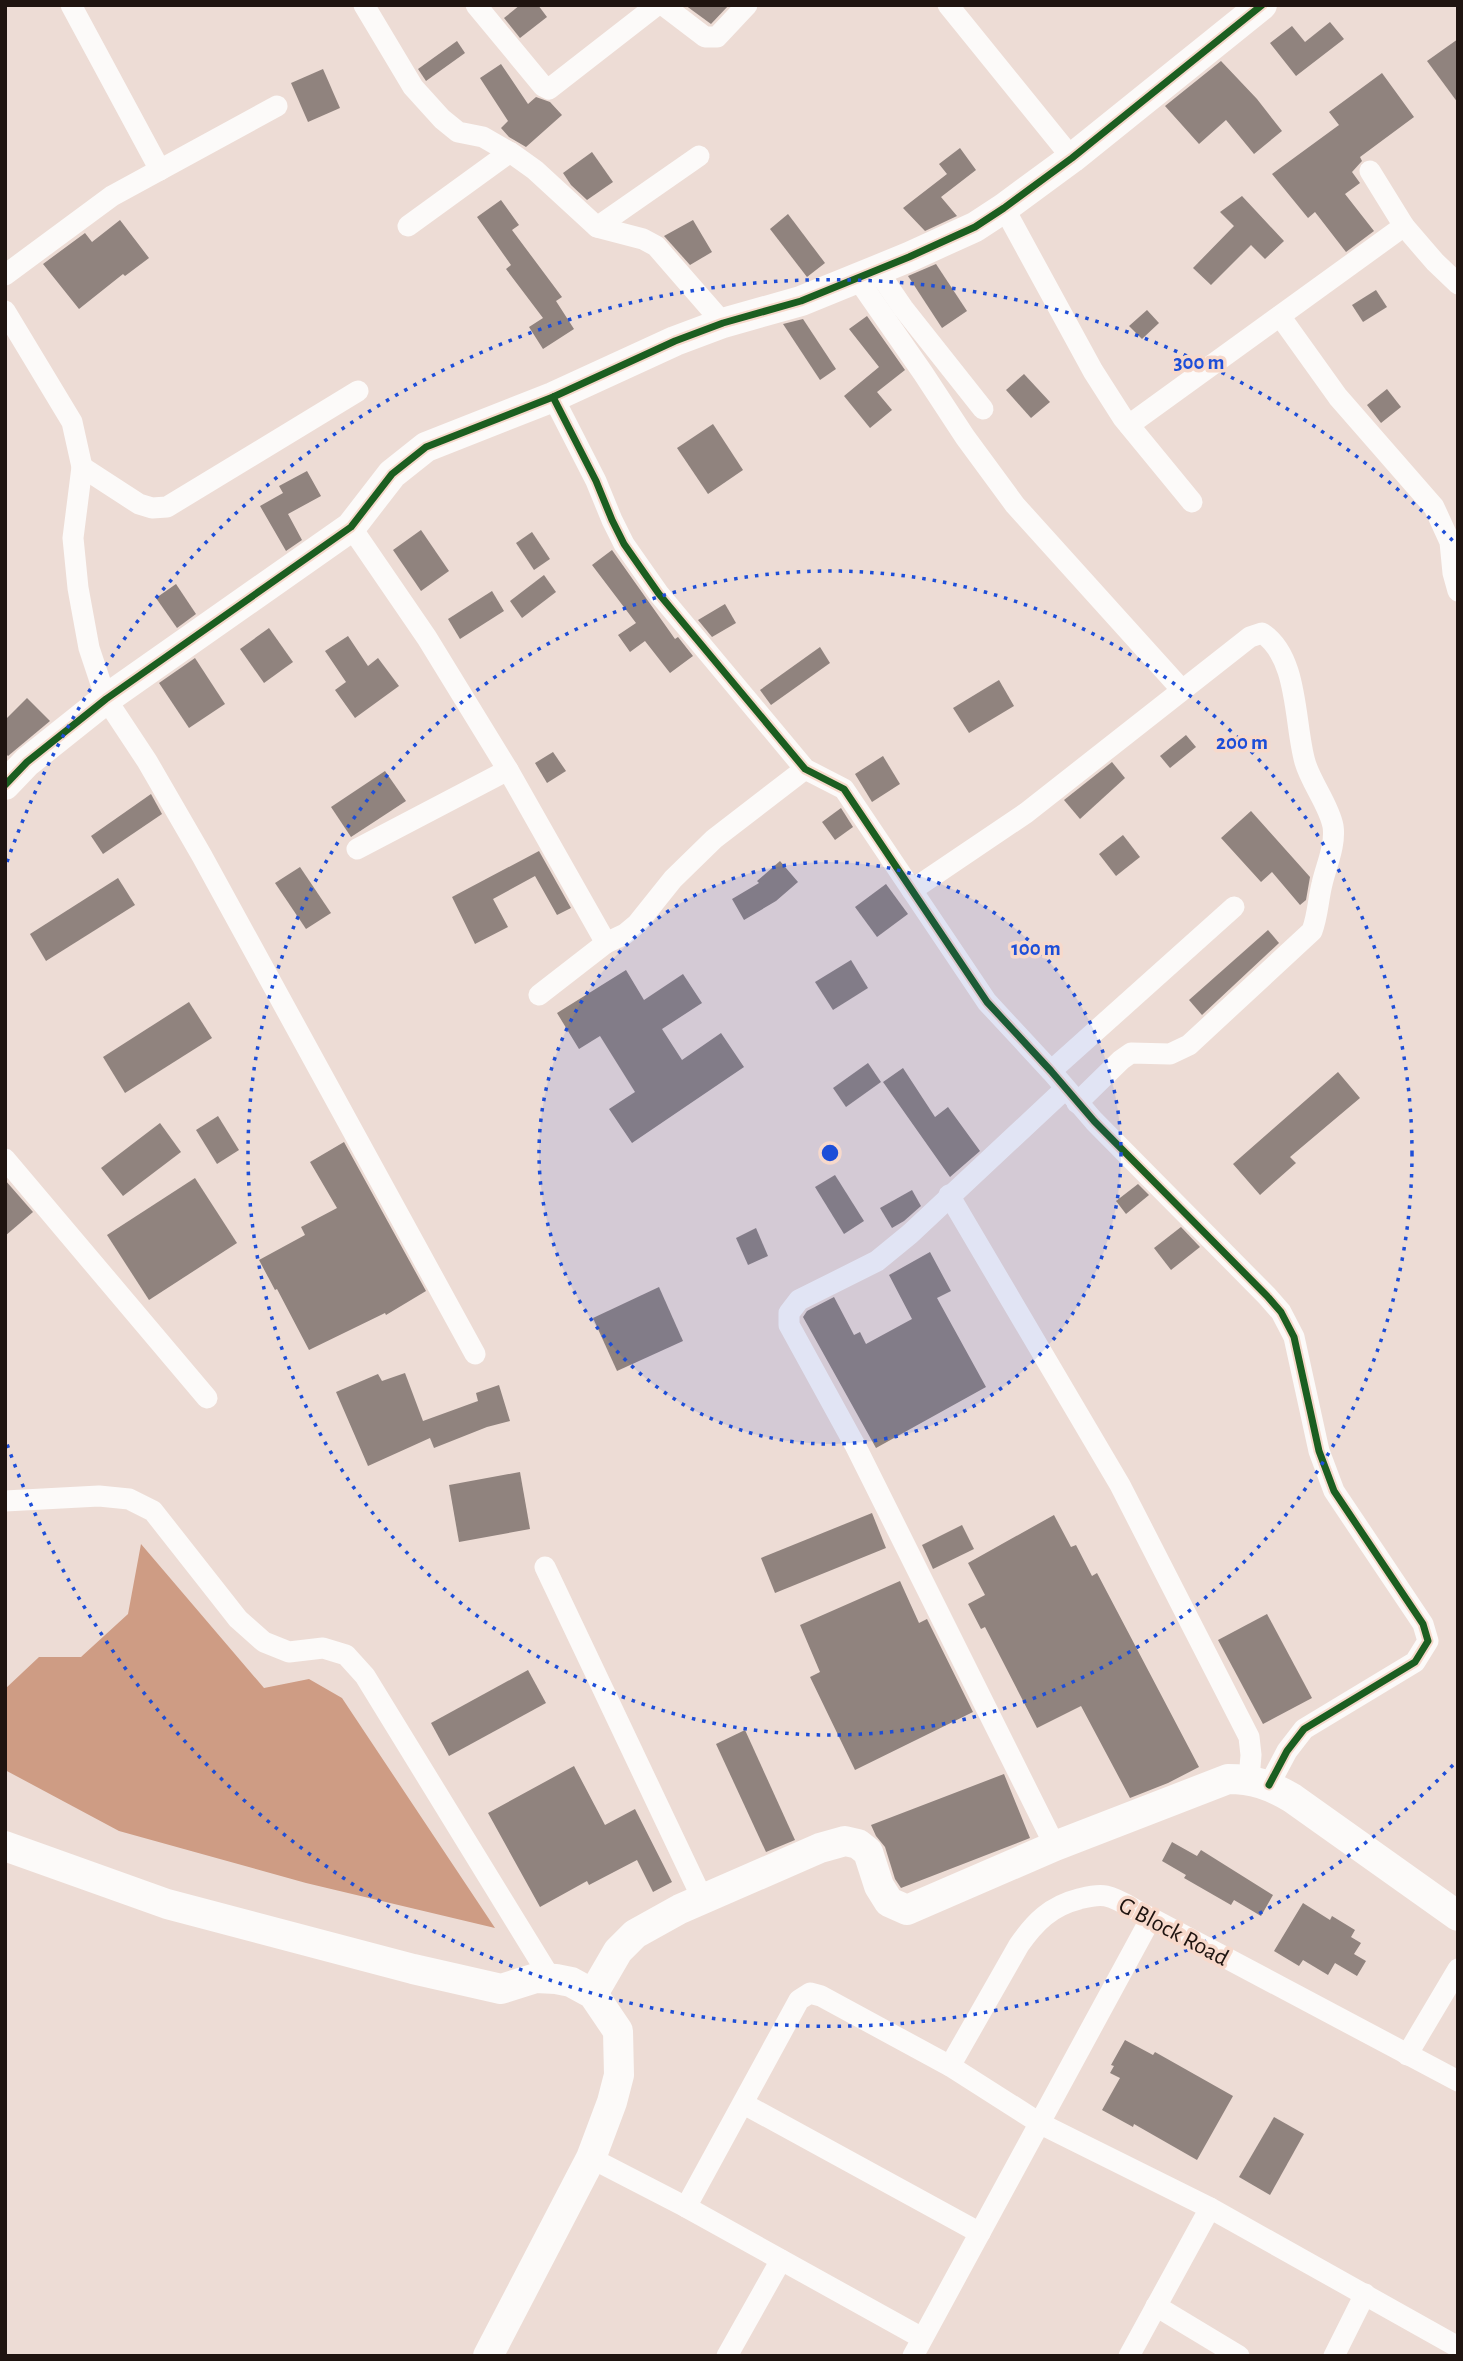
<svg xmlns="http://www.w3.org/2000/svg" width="1463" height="2361" viewBox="0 0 1463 2361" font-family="'Alegreya Sans',sans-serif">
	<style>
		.water { fill: #ce9c84 }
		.building { fill: #90837e }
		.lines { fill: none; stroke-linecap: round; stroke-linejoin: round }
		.street { stroke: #fcfaf9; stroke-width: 21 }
		.secondary { stroke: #fcfaf9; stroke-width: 30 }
		.cycleway-casing { stroke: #f7d9cb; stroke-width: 11 }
		.cycleway { stroke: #1b5e20; stroke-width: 7 }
		.ring { fill: none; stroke: #1d4ed8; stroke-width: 3.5; stroke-dasharray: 3.5 7 }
		.labels { text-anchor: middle; stroke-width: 7; stroke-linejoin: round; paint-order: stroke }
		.street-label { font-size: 24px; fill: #1f1410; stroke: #f7d9cb }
		.centre { fill: #1d4ed8; stroke: #f7d9cb; stroke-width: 3.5 }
		.ring-label { font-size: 21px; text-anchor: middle; font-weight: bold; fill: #1d4ed8; stroke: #f7d9cb; stroke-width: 7; stroke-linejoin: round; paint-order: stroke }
	</style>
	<rect width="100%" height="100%" fill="#eddcd5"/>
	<!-- water -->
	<path class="water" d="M141,1544L264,1688L309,1679L342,1698L495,1928L306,1883L119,1831L5,1770V1689L39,1657H81L128,1614Z"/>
	<!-- building -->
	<g class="building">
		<path d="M520,5H538L547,17L520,38L504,18Z"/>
		<path d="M685,5H729L711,24Z"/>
		<path d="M1330,22L1344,39L1296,76L1270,43L1292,26L1305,42Z"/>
		<path d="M1458,39V103L1427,61Z"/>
		<path d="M457,41L465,53L426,81L418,69Z"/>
		<path d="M1221,61L1257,99L1282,131L1254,154L1226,120L1199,144L1165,106Z"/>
		<path d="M501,64L528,104L536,97L550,102L562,115L526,147L509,137L501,128L508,121L480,78Z"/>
		<path d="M323,69L340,108L308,122L291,83Z"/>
		<path d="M1382,73L1414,117L1360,157L1362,161L1352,172L1360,183L1345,194L1374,231L1346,252L1315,212L1308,218L1272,174L1339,125L1329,112Z"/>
		<path d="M960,148L976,170L941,197L957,216L925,231L903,208L947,174L939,164Z"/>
		<path d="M592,152L613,182L587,200L571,185L563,173Z"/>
		<path d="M1242,196L1284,241L1265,259L1251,245L1211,285L1193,268L1234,226L1220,212Z"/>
		<path d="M501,200L519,225L512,230L562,297L556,301L574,329L543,349L529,327L543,318L506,269L511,265L477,217Z"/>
		<path d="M788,214L825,263L807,277L770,229Z"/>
		<path d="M120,220L149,258L125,276L123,274L79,309L43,264L85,233L92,242Z"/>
		<path d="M693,220L712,252L690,265L664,236Z"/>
		<path d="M936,264L967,311L942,328L908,276Z"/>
		<path d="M1376,290L1387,307L1363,322L1352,305Z"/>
		<path d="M1147,310L1159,323L1142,339L1129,326Z"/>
		<path d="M867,316L905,370L877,392L892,410L870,428L844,396L879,367L849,329Z"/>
		<path d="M803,319L836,369L820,380L783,324Z"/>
		<path d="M1024,374L1050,402L1031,418L1006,390Z"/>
		<path d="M1387,389L1401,407L1381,423L1367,405Z"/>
		<path d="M713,424L743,470L708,494L677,448Z"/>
		<path d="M307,471L321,496L288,514L302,540L286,551L260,506L283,493L279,486Z"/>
		<path d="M421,530L449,571L421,591L393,550Z"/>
		<path d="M532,532L550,559L534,570L516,543Z"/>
		<path d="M612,550L675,639L678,637L693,656L670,673L645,641L630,652L618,635L636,623L592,565Z"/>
		<path d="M544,575L556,592L522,618L510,601Z"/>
		<path d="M176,584L196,614L177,628L156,598Z"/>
		<path d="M492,591L504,611L460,639L448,619Z"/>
		<path d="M725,604L736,623L712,637L698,620Z"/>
		<path d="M269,628L293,662L264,683L240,649Z"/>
		<path d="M348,636L368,666L378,658L399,686L355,718L335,690L346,682L325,651Z"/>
		<path d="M820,647L830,663L771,705L760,690Z"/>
		<path d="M195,658L225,704L189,728L159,683Z"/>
		<path d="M999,680L1014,706L969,733L953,708Z"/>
		<path d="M27,698L50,721L8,756L5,753V720Z"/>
		<path d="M1186,735L1196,747L1170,768L1160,756Z"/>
		<path d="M553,752L566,771L547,783L535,763Z"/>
		<path d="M883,756L900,784L872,802L855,774Z"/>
		<path d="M1112,762L1125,778L1080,819L1064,800Z"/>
		<path d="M385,771L406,801L351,837L331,807Z"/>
		<path d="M151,794L162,814L103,854L91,836Z"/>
		<path d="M841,808L853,827L835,840L822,822Z"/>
		<path d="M1251,811L1310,877L1306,900L1300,905L1272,872L1261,882L1221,838Z"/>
		<path d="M1123,835L1140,857L1116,876L1099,854Z"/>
		<path d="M539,851L571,908L557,915L535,876L493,899L508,927L475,944L452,897Z"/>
		<path d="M780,861L798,882L776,901L744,920L732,899L759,883L757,881Z"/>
		<path d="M300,867L331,913L306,929L275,883Z"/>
		<path d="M118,878L135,905L46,961L30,934Z"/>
		<path d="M886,884L908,914L877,937L855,907Z"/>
		<path d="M1268,930L1279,943L1202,1015L1189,1000Z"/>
		<path d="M851,960L868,988L833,1010L815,982Z"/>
		<path d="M626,970L644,1000L683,974L702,1003L662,1029L682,1060L721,1033L744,1067L632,1143L609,1109L635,1092L600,1036L579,1049L557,1013Z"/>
		<path d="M189,1002L212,1038L125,1093L103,1057Z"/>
		<path d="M868,1063L881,1082L846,1107L833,1088Z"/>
		<path d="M903,1068L935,1117L948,1107L980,1151L950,1177L883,1082Z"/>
		<path d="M1338,1072L1360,1098L1290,1157L1296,1163L1260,1195L1233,1164Z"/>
		<path d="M218,1116L239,1150L217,1164L196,1130Z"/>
		<path d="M160,1123L181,1152L123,1196L101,1168Z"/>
		<path d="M344,1142L426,1291L386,1315L385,1313L309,1350L277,1289L275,1290L259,1260L305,1235L301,1227L337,1208L310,1162Z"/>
		<path d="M835,1175L864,1221L844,1234L815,1187Z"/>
		<path d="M195,1178L237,1243L149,1300L107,1235Z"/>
		<path d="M5,1180L33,1212L5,1236Z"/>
		<path d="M1138,1184L1149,1195L1126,1214L1116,1201Z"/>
		<path d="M912,1190L921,1206L904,1221L892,1228L880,1208Z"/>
		<path d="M1181,1227L1200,1247L1171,1270L1154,1248Z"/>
		<path d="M756,1228L768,1256L748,1265L736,1238Z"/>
		<path d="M930,1252L951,1291L937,1298L986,1387L876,1448L803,1317L807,1311L834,1297L854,1335L860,1332L866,1344L912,1319L889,1275Z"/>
		<path d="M659,1287L683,1341L617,1371L593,1318Z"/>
		<path d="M405,1373L423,1421L478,1401L476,1393L499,1385L510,1421L487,1427L434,1448L430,1438L368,1466L336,1392L378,1374L382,1381Z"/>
		<path d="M520,1472L530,1529L459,1542L449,1485Z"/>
		<path d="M872,1513L886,1548L775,1593L761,1558Z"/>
		<path d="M1054,1515L1071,1547L1076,1545L1092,1576L1097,1573L1199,1767L1168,1783L1130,1798L1081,1706L1037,1728L985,1627L981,1629L968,1604L985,1595L968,1563Z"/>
		<path d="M962,1525L974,1549L933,1569L922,1545Z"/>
		<path d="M900,1581L919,1623L927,1619L973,1712L855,1770L810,1677L820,1672L800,1625Z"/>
		<path d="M1267,1614L1312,1698L1263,1724L1218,1640Z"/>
		<path d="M528,1670L546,1703L449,1756L431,1723Z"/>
		<path d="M745,1730L795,1840L766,1852L716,1744Z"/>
		<path d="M574,1766L605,1825L635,1809L672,1882L653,1892L637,1860L589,1885L587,1881L540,1907L488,1813Z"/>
		<path d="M1004,1774L1030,1838L901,1888L895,1879L885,1847L876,1836L871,1825Z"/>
		<path d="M1172,1842L1197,1856L1201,1850L1273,1895L1261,1916L1234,1900L1231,1905L1184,1878L1186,1875L1162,1861Z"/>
		<path d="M1303,1903L1330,1920L1332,1916L1355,1930L1351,1937L1361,1943L1354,1954L1366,1961L1357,1976L1335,1963L1328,1975L1303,1960L1299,1966L1274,1951Z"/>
		<path d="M1125,2040L1153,2055L1155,2052L1233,2096L1197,2160L1134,2124L1133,2127L1102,2110L1120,2078L1110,2073L1114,2066L1111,2065Z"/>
		<path d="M1274,2117L1304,2134L1270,2195L1239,2177Z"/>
	</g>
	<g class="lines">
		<!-- street -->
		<g class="street">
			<path d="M71,5L160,170"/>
			<path d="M364,5L413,87L442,119L458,132L483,137L514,155L535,170L597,227L643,239L656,246L723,323"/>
			<path d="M476,5L543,86L549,89L657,5"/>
			<path d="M663,5L705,37H717L747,5"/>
			<path d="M948,5L1072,158"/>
			<path d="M1370,171L1404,226L1435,262L1458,284"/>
			<path d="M1004,208L1093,371L1123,418L1192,502"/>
			<path d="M408,226L510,152"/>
			<path d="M597,227L699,156"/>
			<path d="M877,270L903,308L983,409"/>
			<path d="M5,275L112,196L277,106"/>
			<path d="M857,278L923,373L965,437L1015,505L1182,690"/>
			<path d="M5,311L72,422L82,467L73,538L78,588L89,648L106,699L147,761L202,856L475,1354"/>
			<path d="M1280,316L1338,397L1434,507L1450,542L1453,573L1458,591"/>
			<path d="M553,397L596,481L612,520L624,544L659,594L805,769L844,789L987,1002L1051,1071L1094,1121L1267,1296L1281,1312L1294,1337L1319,1451L1334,1491L1423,1624L1428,1641L1415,1662L1304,1729L1287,1751L1269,1785"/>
			<path d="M1129,425L1404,226"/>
			<path d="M82,467L139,504L152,508L167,507L358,391"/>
			<path d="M351,527L427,638L508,770L606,943"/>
			<path d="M357,849L508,770"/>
			<path d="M912,890L1026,813L1250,637L1262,633C1299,657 1294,724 1305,762C1311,783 1329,805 1333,826C1336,845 1326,866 1322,884C1318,900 1318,915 1312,931L1189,1045L1170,1054L1131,1053L1121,1060L1077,1103"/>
			<path d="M539,995L606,943L625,934L637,924L673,879L714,839L805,769"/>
			<path d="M1051,1071L1234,907"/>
			<path d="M5,1159L207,1398"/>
			<path d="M949,1195L1120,1485L1249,1737L1251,1755L1249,1779"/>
			<path d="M5,1501L99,1496L129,1499L153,1511L238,1619L264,1642L289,1652L323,1648L346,1655L365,1676L551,1979"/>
			<path d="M545,1567L703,1900"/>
			<path d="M1055,1846L856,1447L789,1325V1313L799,1300L877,1261L910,1234L1065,1089"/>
			<path d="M1407,2055L1458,1969"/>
			<path d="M950,2066L1019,1945C1035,1922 1051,1906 1079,1899C1087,1897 1097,1894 1106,1896C1121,1899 1137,1912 1151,1918L1458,2081"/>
			<path d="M744,2104L980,2233"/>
			<path d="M591,2158L686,2207L922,2338"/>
			<path d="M686,2207L799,2000L810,1993L821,1996L950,2066L1041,2124L1210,2208L1458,2347"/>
			<path d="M1156,2306L1239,2356"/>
			<path d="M727,2356L781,2260"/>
			<path d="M913,2356L1151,1918"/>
			<path d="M1129,2356L1210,2208"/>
			<path d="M1334,2356L1365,2294"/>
		</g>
		<!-- secondary -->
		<g class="secondary">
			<path d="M5,785L27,762L106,699L351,527L392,474L426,447L553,397L675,341L723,323L801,301L909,257L975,227L1004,208L1072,158L1262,5"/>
			<path d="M5,1846L167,1904L413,1969L501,1989L536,1978L556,1979L571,1982L593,1994L618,2031L619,2075L612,2102L591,2158L488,2356"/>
			<path d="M593,1994L618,1951L635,1934L680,1909L820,1848L845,1841L858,1844L868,1852L879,1886L889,1902L907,1910L1055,1846L1228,1779C1253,1779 1270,1785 1292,1798L1458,1916"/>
		</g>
		<defs>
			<g id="cycleway">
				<path d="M553,397L596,481L612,520L624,544L659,594L805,769L844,789L987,1002L1051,1071L1094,1121L1267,1296L1281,1312L1294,1337L1319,1451L1334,1491L1423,1624L1428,1641L1415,1662L1304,1729L1287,1751L1269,1785"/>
				<path d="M5,785L27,762L106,699L351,527L392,474L426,447L553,397L675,341L723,323L801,301L909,257L975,227L1004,208L1072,158L1262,5"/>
			</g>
		</defs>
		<!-- cycleway casing -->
		<use href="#cycleway" class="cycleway-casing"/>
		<!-- cycleway -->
		<use href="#cycleway" class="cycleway"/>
	</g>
	<!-- distance rings -->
	<circle cx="830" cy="1153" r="291" fill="#1d4ed8" fill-opacity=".12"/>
	<g class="ring">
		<circle cx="830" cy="1153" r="291"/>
		<circle cx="830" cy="1153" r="582"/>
		<path d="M1453 1765A873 873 0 0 1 7 1444M7 862A873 873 0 0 1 1453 541"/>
	</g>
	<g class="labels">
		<!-- street labels -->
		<g class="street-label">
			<text transform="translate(1174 1931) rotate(28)" y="8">G Block Road</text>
		</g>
	</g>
	<circle cx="830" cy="1153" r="10" class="centre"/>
	<g class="ring-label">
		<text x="1199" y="369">300 m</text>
		<text x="1242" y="749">200 m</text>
		<text x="1036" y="955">100 m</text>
	</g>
	<!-- border -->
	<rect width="1463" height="2361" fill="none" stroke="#1f1410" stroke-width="14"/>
</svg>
